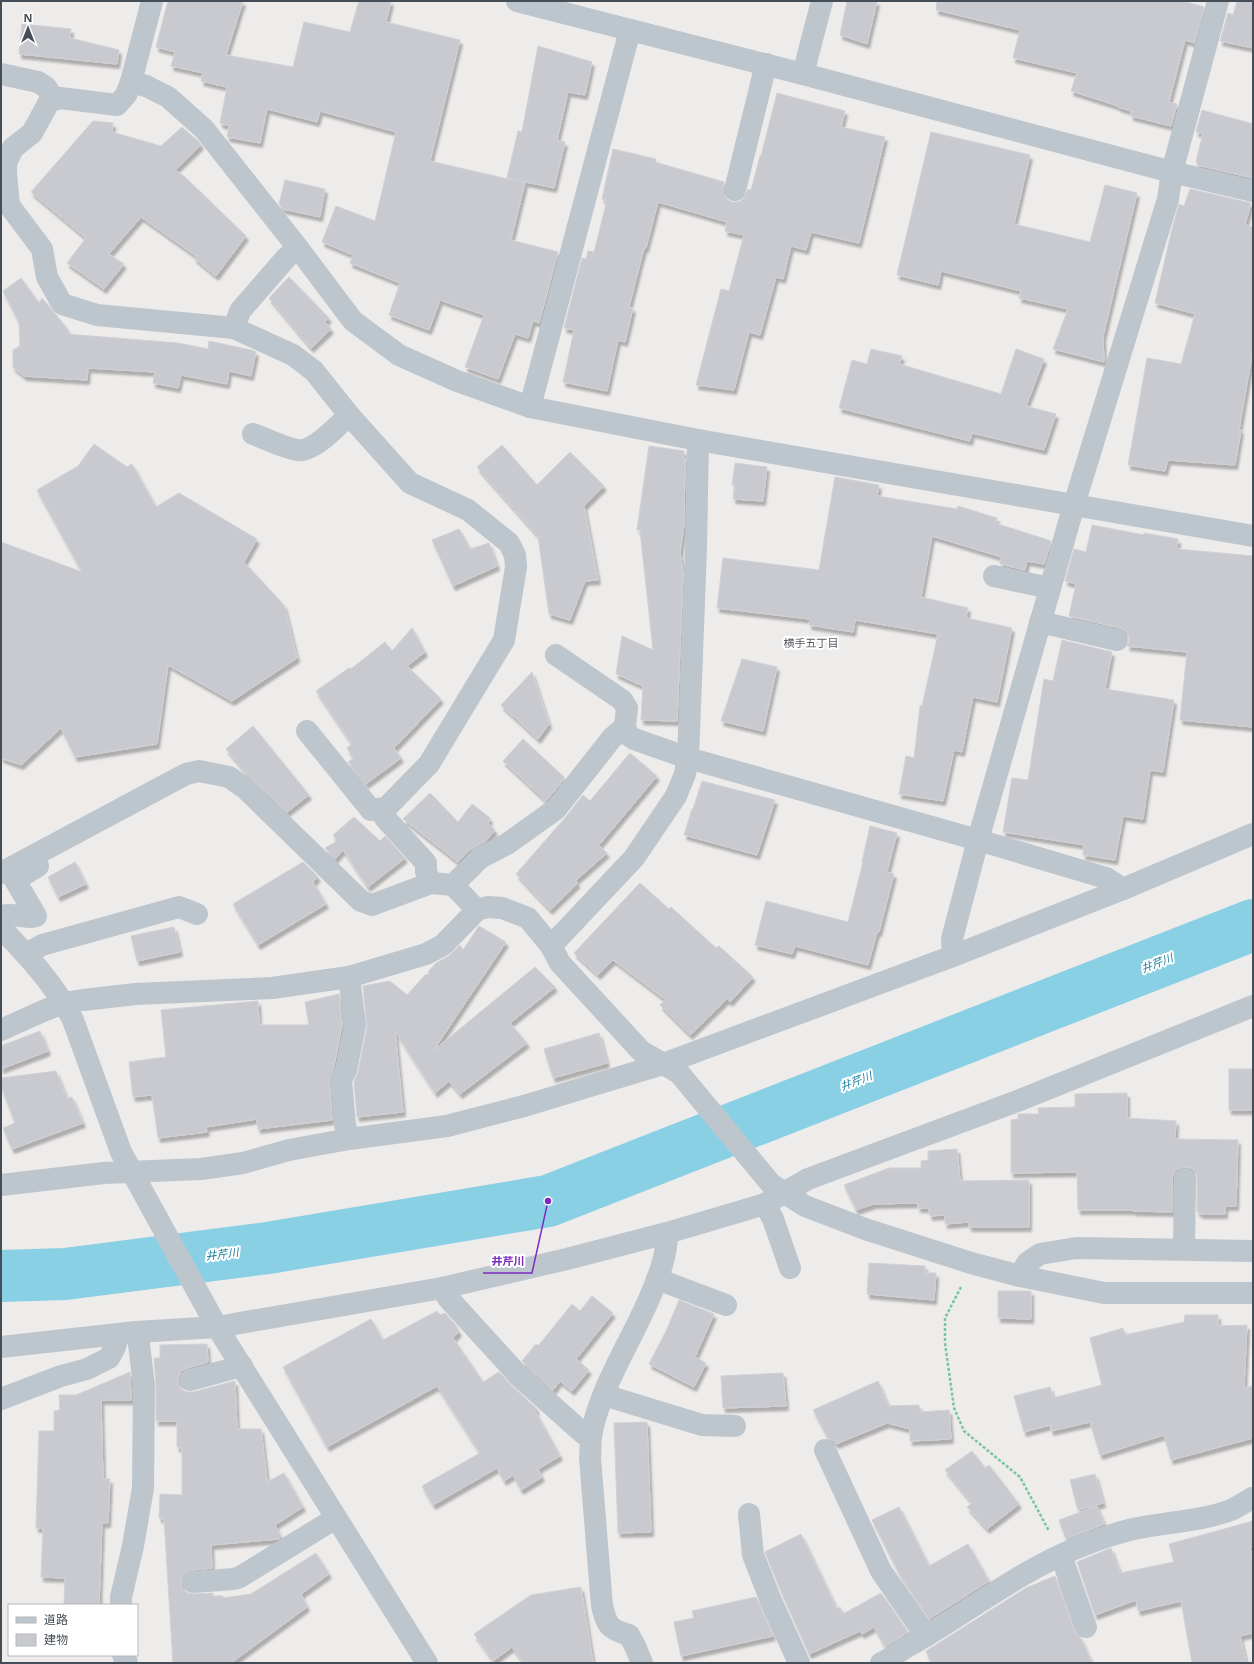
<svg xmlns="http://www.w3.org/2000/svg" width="1254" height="1664" viewBox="0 0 1254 1664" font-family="'Open Sans','Noto Sans JP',sans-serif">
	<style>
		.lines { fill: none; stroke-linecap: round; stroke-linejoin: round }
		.river { stroke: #8ad0e5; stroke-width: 52 }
		.building { fill: #c8cad0; stroke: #cfd1d7; filter: url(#shadow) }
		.path { stroke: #75c6a0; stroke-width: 2.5; stroke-dasharray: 3 2; stroke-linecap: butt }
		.minor { stroke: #bdc5cd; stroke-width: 22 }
		.labels { text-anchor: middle; stroke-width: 4; stroke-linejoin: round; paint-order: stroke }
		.neighbourhood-label { font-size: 11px; fill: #585c60; stroke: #fff }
		.water-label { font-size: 11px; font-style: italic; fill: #147c9b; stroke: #fff }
		.leader { fill: none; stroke: #7b2cbf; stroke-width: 1.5 }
		.callout-dot { fill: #7b2cbf; stroke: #fff; stroke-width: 1.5 }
		.callout-label { font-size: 11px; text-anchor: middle; font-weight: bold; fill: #7b2cbf; stroke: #fff; stroke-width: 4; stroke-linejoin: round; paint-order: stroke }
	</style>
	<defs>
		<filter id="shadow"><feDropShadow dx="2.5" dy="4.5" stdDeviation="1" flood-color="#0004"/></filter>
	</defs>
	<rect width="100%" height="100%" fill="#eeebeb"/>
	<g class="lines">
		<!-- river -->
		<path class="river" d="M1,1276L65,1274L268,1248L548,1201L1253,925"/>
	</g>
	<!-- building -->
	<g class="building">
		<path d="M168,1H243L226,55L293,67L304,22L350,32L359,1H391L386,22L460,40L430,161L525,183L511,240L558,252L539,323L533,321L528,338L515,334L498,379L465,367L484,315L440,300L429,330L389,315L400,283L350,263L353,255L322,242L336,206L375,221L396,132L320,111L317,122L267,109L260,143L227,137L229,126L220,123L227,87L201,81L203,73L171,66L175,52L156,47Z"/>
		<path d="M847,1H877L867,44L840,35Z"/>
		<path d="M937,1H1183L1204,7L1194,43L1185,40L1169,102L1177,104L1171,126L1131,116V111L1118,107V106L1071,91L1077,73L1013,58L1020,30L936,10Z"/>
		<path d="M1237,1H1253V48L1220,41L1228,13L1233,15Z"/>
		<path d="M22,24L71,29L70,38L119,50L117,64L19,54Z"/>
		<path d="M538,46L592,62L585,95L568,92L557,140L565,142L554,188L507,178L518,131L522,132Z"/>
		<path d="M777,93L845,111L841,127L885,137L859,243L811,232L806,250L791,246L783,279L776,277L760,335L749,332L734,390L696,385L721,289L729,291L744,235L725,231L727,222L658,202L646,248H644L629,307L633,308L625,342L618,340L607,391L563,382L574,330L564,328L582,258L586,259L588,251L594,252L607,200L602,199L613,149L656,159L655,162L724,182L723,193L726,199L732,202H739L744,198L748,189L751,190L760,156H761Z"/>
		<path d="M1202,110L1253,124V178L1197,165L1198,163L1196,162L1203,133L1196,132Z"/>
		<path d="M93,121L113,123L112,132L161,146L182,127L198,141L201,145L175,170L185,177L246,236L216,276L194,258L196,256L141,217L109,254L124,264L104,289L67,263L86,238L31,192Z"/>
		<path d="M931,132L1030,155L1014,224L1090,242L1105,185L1137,193L1103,337L1104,362L1053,349L1068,309L1019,298L1021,291L941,271L938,285L897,275Z"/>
		<path d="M285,180L325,189L320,217L283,209L279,204Z"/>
		<path d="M1190,189L1251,203L1245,225L1253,227V349L1239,430H1241L1235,465L1168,460L1165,471L1128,465L1147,358L1181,364L1195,314L1155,303L1172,229L1179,204L1184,206Z"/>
		<path d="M289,277L329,318L325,322L331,329L311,348L269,298Z"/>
		<path d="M21,278L39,303L42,298L69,331L67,334L178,343L208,349L209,341L251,350L256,352L251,376L229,371L227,384L181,375L178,388L153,383L155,372L88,368L87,380L24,376L13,367V350L20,346L19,322L3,291Z"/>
		<path d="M871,349L902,356L899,364L1001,394L1016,349L1044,359L1026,406L1056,414L1044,450L972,433L970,441L839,408L852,360L867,364Z"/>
		<path d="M94,444L127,467L132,464L156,507L179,493L257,539L244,562L284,605L297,658L232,701L168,665L157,744L75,757L61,728L21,765L1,758V542L82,572L37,490L78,466Z"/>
		<path d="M502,445L537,485L570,452L604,486L584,506L598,580L585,581L570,620L549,614L538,536L477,467Z"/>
		<path d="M649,446L684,451L683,458H685L684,525L680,553L683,574L677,721L641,720L643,686L616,674L622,636L653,650L640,530H637Z"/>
		<path d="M735,463L767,467L763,501L733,499L735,485H732Z"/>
		<path d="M835,477L879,485L877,496L957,509L958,506L997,518L995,523L1051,541L1044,564L1027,561L1025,570L1000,564L1001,557L932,536L921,597L968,608L966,618L1012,628L997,702L973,697L962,752L954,750L943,801L899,794L906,756L914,758L920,706H922L938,634L855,620L853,632L809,625L810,619L717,608L723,558L819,570Z"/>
		<path d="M1092,525L1144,535V533L1178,539L1177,549L1253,556V727L1180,720L1187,652L1127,646L1129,642V636L1126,631L1120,628L1069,616L1076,584L1065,581L1074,549L1086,552Z"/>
		<path d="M459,529L470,549L489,543L497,566L453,586L432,540Z"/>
		<path d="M412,628L425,652L407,666L441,699L394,748L401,758L366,784L348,762L354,758L347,748L352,744L316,691L349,668L351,669L385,642L392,651Z"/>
		<path d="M1062,640L1112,652L1105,689L1174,700L1163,772L1150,770L1143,819L1123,816L1115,860L1083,855L1084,845L1003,832L1012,778L1028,780L1044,679L1053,681Z"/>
		<path d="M742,659L777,667L763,731L721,721Z"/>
		<path d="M532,672L549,724L538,739L501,705Z"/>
		<path d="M253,726L309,795L287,812L249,776L226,749Z"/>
		<path d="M523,739L565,778L546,801L503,761Z"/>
		<path d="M630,753L657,776L599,845L607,853L575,881L578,883L550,910L516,874L565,818L583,795L590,801Z"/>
		<path d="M702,781L775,800L757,855L684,835L692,809H693Z"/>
		<path d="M430,793L458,822L472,804L490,818L488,823L495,830L486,841L471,849L458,862L403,819Z"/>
		<path d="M354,817L380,841L385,836L405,858L368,887L343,850L335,859L325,848L337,841L333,835Z"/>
		<path d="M870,826L897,833L887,872L894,874L879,932H877L868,965L795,946L792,954L755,945L766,901L848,922L863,862H862Z"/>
		<path d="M75,862L86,884L58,897L48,877Z"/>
		<path d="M303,862L318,877L313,882L326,904L258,945L233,904Z"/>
		<path d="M640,883L669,909L671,907L716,948L719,946L753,977L730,1002L727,999L690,1035L660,1005L666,1000L613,960L598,975L574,953Z"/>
		<path d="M479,926L506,942L433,1051L535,967L555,987L510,1023L527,1043L460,1094L449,1081L435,1093L395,1031L403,1112L357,1117L354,1082L358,1072L367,1027L363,986L390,981L407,995L425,975L429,974L428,972L436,963L449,956L460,945L463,950Z"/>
		<path d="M174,927L180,952L137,961L131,936Z"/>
		<path d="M339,994L342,1025L334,1066L329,1081L332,1120L258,1129L257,1119L206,1127L207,1132L158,1138L152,1095L133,1097L129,1062L166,1057L161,1010L258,1001L259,1025H309L305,1002Z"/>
		<path d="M40,1031L48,1051L1,1069V1046Z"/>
		<path d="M599,1033L607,1063L553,1078L544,1049Z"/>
		<rect x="1229" y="1069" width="24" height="41"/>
		<path d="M56,1071L67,1099L72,1097L83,1123L12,1149L3,1128L15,1123L1,1086V1078Z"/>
		<path d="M1127,1093V1118L1176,1121L1175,1139L1238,1140L1236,1206H1225V1214H1200V1212H1197V1179L1196,1173L1191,1168L1186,1167L1179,1168L1174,1173L1172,1179V1212L1133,1211V1210H1078L1077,1172L1011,1173V1120L1018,1119V1114H1039L1038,1108L1075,1107V1094Z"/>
		<path d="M957,1149L960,1181L1029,1180V1227H969V1222L945,1224V1215L930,1216L929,1208H918V1203L874,1204L856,1210L844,1185L889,1168H921V1161L928,1160V1151Z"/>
		<path d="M869,1263L925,1266V1273H936L934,1300L867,1294Z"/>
		<path d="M998,1291H1031V1319L998,1318Z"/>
		<path d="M592,1296L613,1313L576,1359L589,1370L572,1391L560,1381L553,1390L522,1361L536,1344L538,1346L572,1304L580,1311Z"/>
		<path d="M679,1300L714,1314L695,1357L706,1363L694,1387L649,1364L667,1329Z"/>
		<path d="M437,1311L440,1315L445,1313L454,1323L459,1332L453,1338L483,1382L499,1372L512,1386L537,1409L535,1411L560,1456L538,1469L542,1477L521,1490L513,1475L504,1481L497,1468L433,1505L422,1486L480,1453L437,1386L327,1447L283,1367L371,1319L383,1340Z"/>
		<path d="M1185,1315H1218V1326L1247,1325L1244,1388L1253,1386V1438L1171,1460L1164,1435L1100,1455L1090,1422L1051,1431L1050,1425L1024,1432L1014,1396L1050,1387L1053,1398L1102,1385L1090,1338L1123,1328L1125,1335L1184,1322Z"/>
		<path d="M207,1344L208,1362L187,1368L181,1371L178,1377V1384L181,1389L186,1392H193L235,1381L237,1429H261L267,1482L284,1473L303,1507L275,1525L281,1537L279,1539L211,1545L212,1568L192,1570L186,1572L182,1577L181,1583L182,1589L188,1593L194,1594L213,1593V1596H223V1598L251,1594L316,1553L329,1574L301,1594L307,1607L231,1663H173L164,1519L159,1518L160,1494L182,1495V1448L177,1447V1421H156V1386L154,1358H160V1345Z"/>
		<path d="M130,1372L131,1400H101L103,1479H110L108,1523H102L99,1605H64L65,1578L41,1577L43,1528H36L39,1431H54V1411L60,1410L59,1395H76Z"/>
		<path d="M783,1373L786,1406L723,1408L721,1376Z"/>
		<path d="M878,1381L888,1406L919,1405L920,1412L949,1410L951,1439L910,1441V1429L887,1423L836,1444L832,1440L828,1438L813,1410Z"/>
		<path d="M647,1422L651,1532L618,1533L614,1423Z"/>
		<path d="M972,1451L985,1468L989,1465L1019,1504L987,1529L967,1507L972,1503L945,1470Z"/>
		<path d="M1095,1474L1103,1503L1078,1510L1070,1480Z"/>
		<path d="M1097,1506L1104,1524L1066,1539L1059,1520Z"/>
		<path d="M899,1507L929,1566L968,1544L989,1581L929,1619L901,1577L872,1520Z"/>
		<path d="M1253,1521V1546L1250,1548L1253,1561V1633L1240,1636L1246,1663H1192L1181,1601L1138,1611L1136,1600L1095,1615L1077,1562L1111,1548L1120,1573L1174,1562L1169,1544Z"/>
		<path d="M801,1534L837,1609L840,1607L843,1614L881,1593L908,1632L885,1647L874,1627L862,1634L860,1631L809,1654L783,1596L765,1552Z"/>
		<path d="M1055,1576L1074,1631L1080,1637L1092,1663H931L926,1651L1026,1588Z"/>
		<path d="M581,1587L593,1663H523L512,1647L493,1661L474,1634L531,1595Z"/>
		<path d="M756,1597L773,1636L681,1656L674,1622L694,1618L692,1611Z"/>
	</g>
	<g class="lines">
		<!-- path -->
		<path class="path" d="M961,1287L945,1318V1343L954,1408L964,1431L1020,1477L1049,1531"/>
		<!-- minor -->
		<g class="minor">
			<path d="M152,1L131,82L146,86L168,97L204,129L298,248L353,321L399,355L457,381L530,407"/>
			<path d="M517,1L803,74L1172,172L1253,191"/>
			<path d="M630,30L530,407L698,440L1253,536"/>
			<path d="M1,74L38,82L46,87L54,99"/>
			<path d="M803,74L822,1"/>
			<path d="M131,82L126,95L117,105L60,98L49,102L32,133L13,148L6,163V173L9,205L42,249L47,277L62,304L97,315L234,328L293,355L314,371L349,415L410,483L468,510L509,543L515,555L516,567L504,640L429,764L386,808L371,810L307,731"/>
			<path d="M735,190L766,64"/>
			<path d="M234,328L240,311L286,258L298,248"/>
			<path d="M253,434C267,439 282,447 297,450C312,453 339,425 349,415"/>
			<path d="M994,576L1050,588"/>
			<path d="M1040,622L1117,640"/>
			<path d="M556,655L622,700L627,708L625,727L627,734L634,739L688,758L978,840L1106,878L1123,889"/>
			<path d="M380,809L385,818L426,863V872L431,883"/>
			<path d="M1,873L186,774L199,771L229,777L246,789L361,901L372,905L431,883L453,885L477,910"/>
			<path d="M453,885L480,858L507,844L556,809L612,738L625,727"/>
			<path d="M1,916C15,912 24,920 36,916L15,880L38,866"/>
			<path d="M1,928C28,956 55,985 73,1020L121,1152L217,1327L427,1663"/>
			<path d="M551,946L634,858L676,796L685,774L688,758L696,549L698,440"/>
			<path d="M26,954L42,945L179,907L197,914"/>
			<path d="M953,956L952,939L978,840L1074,505L1168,199L1172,172L1218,1"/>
			<path d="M349,977L355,1025L346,1070L341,1080L345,1125L349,1139"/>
			<path d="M1,1030L43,1011L64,1003L83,1000L136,994L272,988L349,977L426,954L443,945L477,910L488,907L502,908L528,918L551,946L560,963L641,1051L679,1073L771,1184L805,1206L865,1229L971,1263L1020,1276L1104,1293H1253"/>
			<path d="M1,1185L104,1173L201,1169L243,1163L289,1150L349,1139L447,1126L524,1106L663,1064L953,956L1123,889L1253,834"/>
			<path d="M765,1204L773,1219L790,1268"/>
			<path d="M1184,1249L1185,1179"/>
			<path d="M1020,1276L1027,1263L1040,1254L1076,1248L1253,1251"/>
			<path d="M657,1279L726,1305"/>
			<path d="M442,1288L448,1298L520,1377L584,1434L591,1437"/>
			<path d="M1,1347L136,1332L217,1327L442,1288L567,1259L667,1233L765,1204L808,1179L1020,1100L1253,1006"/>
			<path d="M190,1380L242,1366"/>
			<path d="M604,1395L702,1425L735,1426"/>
			<path d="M1,1399L61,1376L87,1369L109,1358L115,1347L118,1334"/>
			<path d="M825,1450L881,1571L926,1636"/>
			<path d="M749,1514L753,1555L771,1601L799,1663"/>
			<path d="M1061,1555L1086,1627"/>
			<path d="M193,1582L234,1579L240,1577L336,1518"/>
			<path d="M121,1605V1597L133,1546L143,1488L144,1386L139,1344L136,1332"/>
			<path d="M123,1655L127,1663"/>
			<path d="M642,1663L635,1646L629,1635C608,1629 607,1625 602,1606L590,1458C591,1451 590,1443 591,1436C600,1386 633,1339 652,1292C660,1273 667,1254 667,1233"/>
			<path d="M881,1663C891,1659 898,1652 907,1647C959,1618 1007,1580 1061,1555C1082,1545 1106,1536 1129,1530C1163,1522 1199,1522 1231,1510C1238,1507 1245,1502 1252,1498L1253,1499"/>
		</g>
	</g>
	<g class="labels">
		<!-- neighbourhood labels -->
		<g class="neighbourhood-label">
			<text x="811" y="647">横手五丁目</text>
		</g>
		<!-- water labels -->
		<g class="water-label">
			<text transform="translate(1157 963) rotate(-21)" y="4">井芹川</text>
			<text transform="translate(856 1081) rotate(-21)" y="4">井芹川</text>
			<text transform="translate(222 1254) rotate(-7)" y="4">井芹川</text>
		</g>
	</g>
	<!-- callouts -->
	<path class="leader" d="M548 1201L532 1273H483"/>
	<circle class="callout-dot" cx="548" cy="1201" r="4"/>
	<g class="callout-label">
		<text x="508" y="1265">井芹川</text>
	</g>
	<!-- border -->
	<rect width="1254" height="1664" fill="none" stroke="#454e57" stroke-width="4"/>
	<!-- legend -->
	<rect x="8" y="1604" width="130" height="52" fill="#ffffff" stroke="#b5b8bc"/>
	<rect x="16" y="1617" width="20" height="6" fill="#bdc5cd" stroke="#b5b8bc"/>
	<text x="44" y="1624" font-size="12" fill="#454e57">道路</text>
	<rect x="16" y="1634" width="20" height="12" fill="#c8cad0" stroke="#b5b8bc"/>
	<text x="44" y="1644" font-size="12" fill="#454e57">建物</text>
	<!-- north arrow -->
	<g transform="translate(28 28)" stroke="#ffffff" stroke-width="3" paint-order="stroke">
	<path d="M0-3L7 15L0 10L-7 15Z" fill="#454e57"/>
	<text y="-6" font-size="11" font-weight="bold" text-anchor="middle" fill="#454e57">N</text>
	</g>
</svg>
